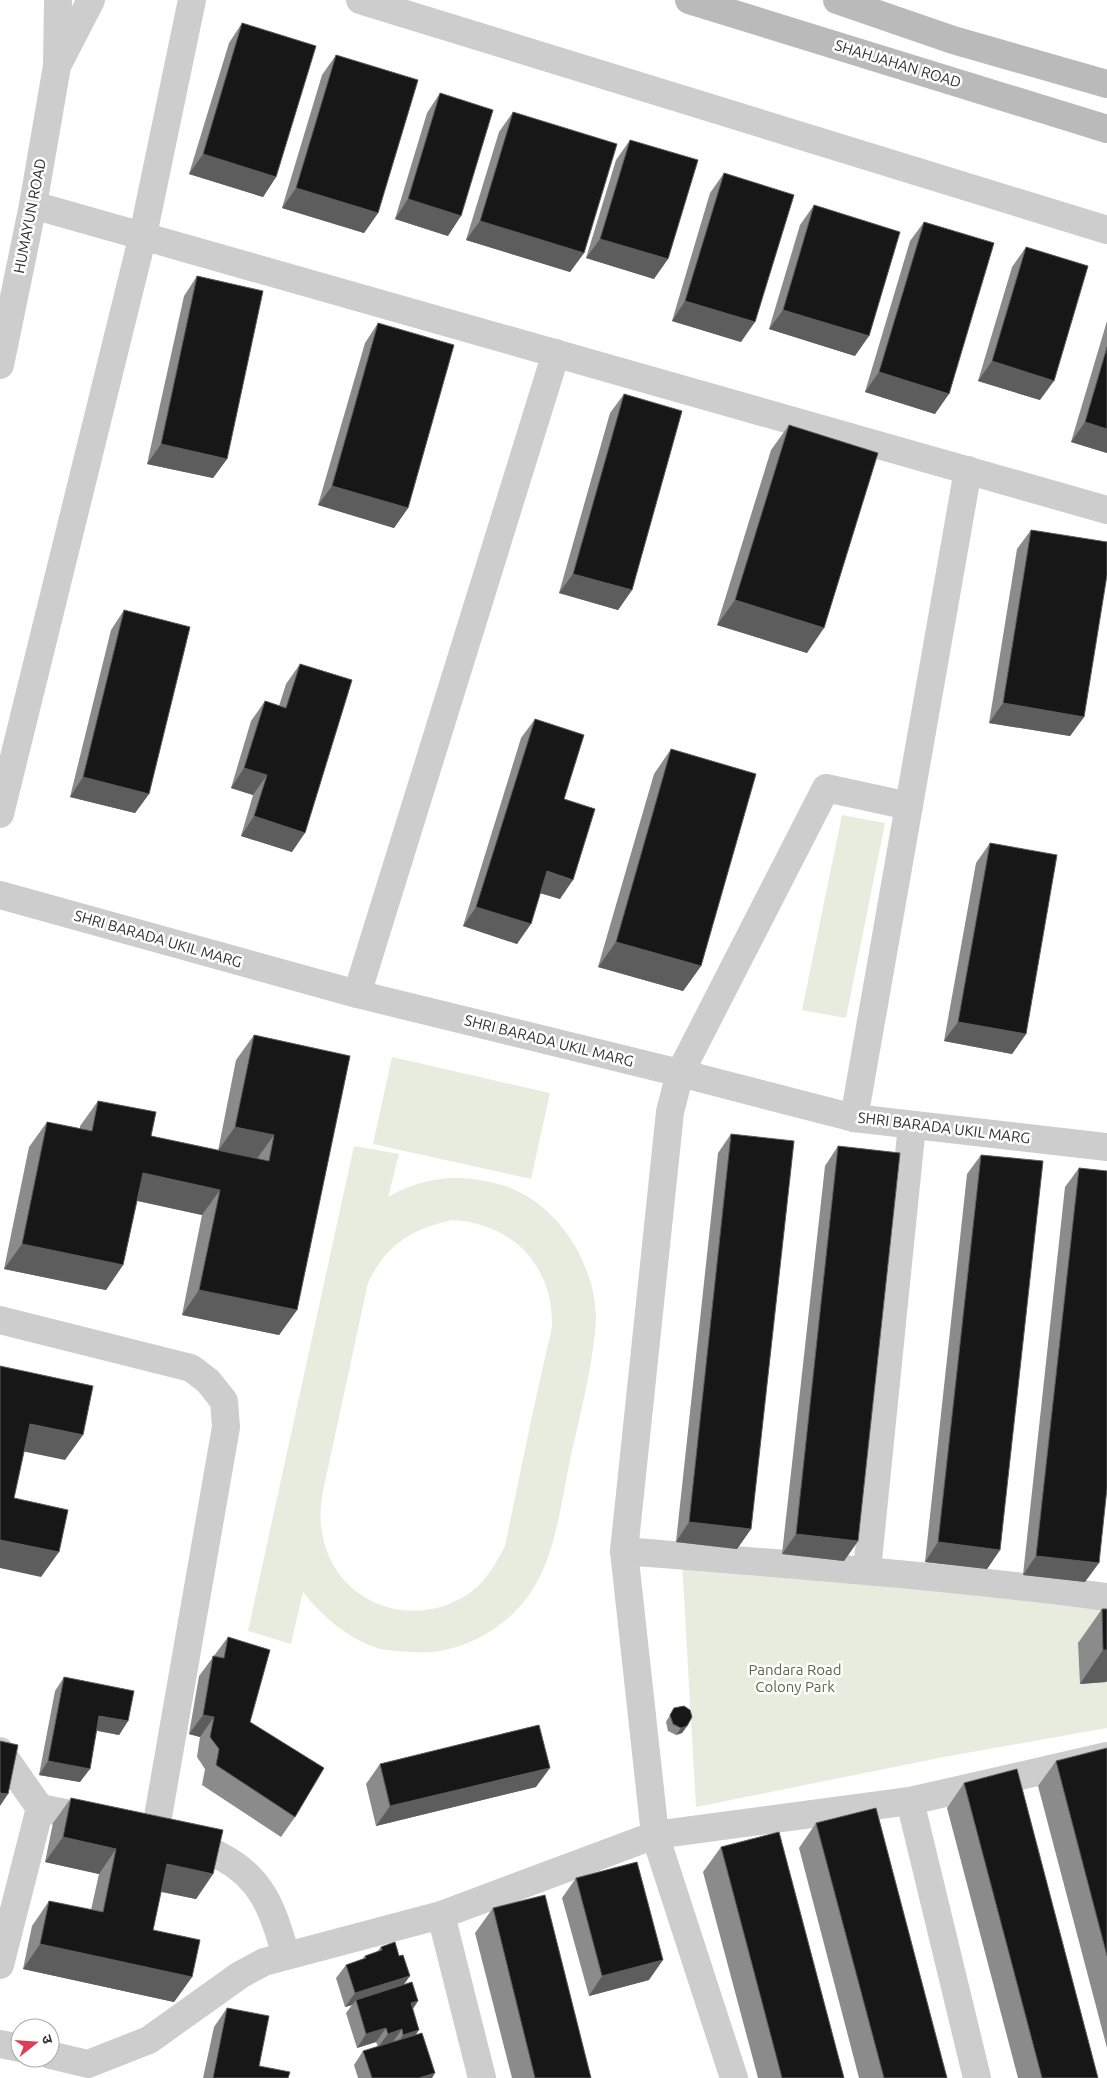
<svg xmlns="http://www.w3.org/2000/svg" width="1107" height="2078" viewBox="0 0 1107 2078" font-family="Ubuntu,'Noto Sans Devanagari',sans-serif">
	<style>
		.green { fill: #e7ecdf; fill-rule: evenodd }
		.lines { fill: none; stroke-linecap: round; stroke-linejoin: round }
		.minor { stroke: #cdcdcd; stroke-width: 28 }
		.tertiary { stroke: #cdcdcd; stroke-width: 28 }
		.secondary { stroke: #bababa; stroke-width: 28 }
		.wall { fill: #8b8b8b }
		.shaded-wall { fill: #5d5d5d }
		.building { fill: #171717; stroke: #5d5d5d }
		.labels { text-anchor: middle; stroke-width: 5; stroke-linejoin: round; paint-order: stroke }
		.street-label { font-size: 15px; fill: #303030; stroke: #fff }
		.park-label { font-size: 15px; fill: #576a40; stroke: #fff }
	</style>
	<rect width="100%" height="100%" fill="#fff"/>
	<!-- green -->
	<g class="green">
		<path d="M842,815L885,823L846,1018L802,1010Z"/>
		<path d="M392,1057L550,1093L531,1179L373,1144Z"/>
		<path d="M354,1146L399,1154L388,1197C424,1176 462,1173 502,1185C557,1202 595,1262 596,1318C596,1328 594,1338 593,1348C588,1386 578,1423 570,1460C561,1503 556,1552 533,1589C513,1621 477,1645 440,1651C431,1653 420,1652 410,1652C399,1651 387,1651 377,1648C346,1637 323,1617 303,1592L291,1644L248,1631ZM452,1220C510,1223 552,1263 552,1323C552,1332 548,1343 546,1353C541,1374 537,1395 532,1416C523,1459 514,1503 505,1546C496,1563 487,1580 471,1592C414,1633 333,1604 322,1532C319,1518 321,1504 323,1491L368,1283C387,1244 410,1230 452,1220Z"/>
		<path d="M682,1562L1107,1603V1728L944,1757L696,1807Z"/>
	</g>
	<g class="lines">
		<!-- minor -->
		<g class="minor">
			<path d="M360,0L1107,230"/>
			<path d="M33,205L1107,510"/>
			<path d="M0,814L143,235L192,0"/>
			<path d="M0,895L357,994L680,1073L854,1118L1107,1147"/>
			<path d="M357,994L556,353"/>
			<path d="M854,1118L968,470"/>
			<path d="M0,1320L191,1368L208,1381L224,1401L226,1427L155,1834"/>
			<path d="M624,1551C786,1564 946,1576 1107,1597"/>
			<path d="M867,1570L912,1125"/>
			<path d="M0,1751L40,1808"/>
			<path d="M910,1801L977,2078"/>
			<path d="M182,1843C195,1847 210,1850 222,1857C265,1880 273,1913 286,1955"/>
			<path d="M441,1915L482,2078"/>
			<path d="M0,1965L40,1808L97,1819"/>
			<path d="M0,2044L20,2048"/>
			<path d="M50,2055L88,2064L149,2040L240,1975L264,1962L441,1915L655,1835L910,1801L1107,1756"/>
			<path d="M734,2078L655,1835L624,1551L670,1112L680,1073L826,788L909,806"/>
		</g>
		<!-- tertiary -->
		<g class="tertiary">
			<path d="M59,62L91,0"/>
			<path d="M0,365L33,205L57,66L58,0"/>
		</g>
		<!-- secondary -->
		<g class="secondary">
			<path d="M689,0L1107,129"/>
			<path d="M837,0L953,40L1107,84"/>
		</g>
	</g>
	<!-- wall -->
	<g class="wall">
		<path d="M242,23L276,177L263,197L189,174L229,43Z"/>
		<path d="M336,55L378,213L364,233L282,208L322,75Z"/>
		<path d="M440,93L448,236L395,219L427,113Z"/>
		<path d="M513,112L584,253L570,272L466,240L499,132Z"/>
		<path d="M630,140L654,279L586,258L616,160Z"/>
		<path d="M724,173L741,342L672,321L710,193Z"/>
		<path d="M814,205L855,356L769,329L800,225Z"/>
		<path d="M924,222L935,414L865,392L910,241Z"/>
		<path d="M1026,247L1040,400L978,381L1012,267Z"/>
		<path d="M197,276L227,459L213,478L147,464L184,296Z"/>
		<path d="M1107,321V453L1071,442Z"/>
		<path d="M378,323L408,508L394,528L318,505L365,343Z"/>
		<path d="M624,394L632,590L618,610L559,593L610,413Z"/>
		<path d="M789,425L807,653L717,625L771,450Z"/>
		<path d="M1031,530L1084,717L1070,736L989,723L1017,549Z"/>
		<path d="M124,610L149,794L135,813L70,797L111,630Z"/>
		<path d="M300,664L292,852L241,836L253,795L231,788L251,721L265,701L279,706L286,684Z"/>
		<path d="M535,719L564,799L560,899L540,893L517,944L463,926L521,738Z"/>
		<path d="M671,749L701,966L683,991L598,967L654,774Z"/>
		<path d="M990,843L1026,1034L1012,1054L944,1041L976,863Z"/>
		<path d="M254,1035L350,1056L297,1310L279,1335L182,1315L202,1215L137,1201L123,1265L106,1290L4,1269L29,1147L47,1122L80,1129V1126L98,1101L151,1136L218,1151L236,1060Z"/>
		<path d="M731,1134L751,1529L737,1549L676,1542L718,1153Z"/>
		<path d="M838,1146L858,1541L844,1561L782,1554L825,1166Z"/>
		<path d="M981,1155L1000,1550L987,1569L925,1562L967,1174Z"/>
		<path d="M1079,1168L1085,1582L1023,1575L1065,1187Z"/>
		<path d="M1102,1609H1107V1681L1106,1682L1080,1684L1078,1643Z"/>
		<path d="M228,1637L250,1722L295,1817L281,1837L202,1785L205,1769L197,1757L200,1737L189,1734L199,1676Z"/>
		<path d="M64,1677L128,1721L119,1735L97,1731L80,1782L39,1775L55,1691Z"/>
		<path d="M674,1708L687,1726L682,1733L676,1735L668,1731L666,1722Z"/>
		<path d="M1107,1748V2048L1038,1786L1056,1761Z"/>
		<path d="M380,1764L536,1787L376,1826L366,1784Z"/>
		<path d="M964,1783L1098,2078H1018L947,1808Z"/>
		<path d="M71,1798L213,1874L196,1899L161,1892L153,1930L192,1977L174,2002L23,1969L32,1926L49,1901L91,1910L99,1874L45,1862L53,1823Z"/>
		<path d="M816,1823L947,2078H859L799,1848Z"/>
		<path d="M721,1847L844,2078H758L703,1872Z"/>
		<path d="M576,1878L649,1980L589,1996L562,1898Z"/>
		<path d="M493,1908L591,2078H512L475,1933Z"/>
		<path d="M381,1947L404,1984L418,2001L413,2009L416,2034L432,2078H358L354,2065L363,2051L378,2047L376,2042L357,2048L346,2013L352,2005L345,2007L336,1978L346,1965L362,1959L365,1956L377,1952Z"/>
		<path d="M227,2008L259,2066L288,2078H203L214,2027Z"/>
	</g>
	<!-- shaded-wall -->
	<g class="shaded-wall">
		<path d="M203,154L276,177L263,197L189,174Z"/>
		<path d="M296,188L378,213L364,233L282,208Z"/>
		<path d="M408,199L461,216L448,236L395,219Z"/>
		<path d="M480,221L584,253L570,272L466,240Z"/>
		<path d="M600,239L668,259L654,279L586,258Z"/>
		<path d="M685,301L755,322L741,342L672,321Z"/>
		<path d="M783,310L869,336L855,356L769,329Z"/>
		<path d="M992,361L1054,381L1040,400L978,381Z"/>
		<path d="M879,372L949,394L935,414L865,392Z"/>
		<path d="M1085,422L1107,429V453L1071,442Z"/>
		<path d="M161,444L227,459L213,478L147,464Z"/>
		<path d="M332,486L408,508L394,528L318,505Z"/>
		<path d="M573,574L632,590L618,610L559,593Z"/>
		<path d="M735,600L824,628L807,653L717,625Z"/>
		<path d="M1003,703L1084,717L1070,736L989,723Z"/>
		<path d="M244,768L267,775L253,795L231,788Z"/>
		<path d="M83,777L149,794L135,813L70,797Z"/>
		<path d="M254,816L305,833L292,852L241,836Z"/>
		<path d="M547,871L573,880L560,899L533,891Z"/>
		<path d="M476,907L531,924L517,944L463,926Z"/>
		<path d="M616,942L701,966L683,991L598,967Z"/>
		<path d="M958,1022L1026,1034L1012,1054L944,1041Z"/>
		<path d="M235,1127L274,1135L256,1160L217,1152Z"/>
		<path d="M143,1173L220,1190L202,1215L125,1198Z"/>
		<path d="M22,1244L123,1265L106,1290L4,1269Z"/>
		<path d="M199,1290L297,1310L279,1335L182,1315Z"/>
		<path d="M30,1424L83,1435L65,1460L12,1449Z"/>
		<path d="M689,1522L751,1529L737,1549L676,1542Z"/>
		<path d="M796,1534L858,1541L844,1561L782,1554Z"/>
		<path d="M0,1540L59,1552L41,1577L0,1568Z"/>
		<path d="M938,1542L1000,1550L987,1569L925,1562Z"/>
		<path d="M1036,1556L1099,1563L1085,1582L1023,1575Z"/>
		<path d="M1103,1650H1107V1681L1106,1682L1080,1684Z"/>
		<path d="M203,1715L214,1717L200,1737L189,1734Z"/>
		<path d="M99,1716L128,1721L119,1735L90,1729Z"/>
		<path d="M687,1726L682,1733L676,1735L681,1728Z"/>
		<path d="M48,1761L90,1769L80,1782L39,1775Z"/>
		<path d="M550,1768L536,1787L376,1826L390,1806Z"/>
		<path d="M0,1793L8,1794L0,1806Z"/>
		<path d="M63,1837L116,1849L99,1874L45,1862Z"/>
		<path d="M167,1864L213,1874L196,1899L149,1889Z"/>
		<path d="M40,1944L192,1977L174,2002L23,1969Z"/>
		<path d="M663,1960L649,1980L589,1996L602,1976Z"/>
		<path d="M410,1976L400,1990L356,2000L352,2005L345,2007L355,1993Z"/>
		<path d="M418,2001L409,2014L411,2003Z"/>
		<path d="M386,2028L376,2042L357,2048L366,2034Z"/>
		<path d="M402,2029L392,2043L378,2047L388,2034Z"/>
		<path d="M419,2030L410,2043L394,2048L403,2035Z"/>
		<path d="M435,2073L432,2078H419Z"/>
	</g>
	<!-- building -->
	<g class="building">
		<path d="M242,23L316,46L276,177L203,154Z"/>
		<path d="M336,55L418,80L378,213L296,188Z"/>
		<path d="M440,93L493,110L461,216L408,199Z"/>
		<path d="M513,112L617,144L584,253L480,221Z"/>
		<path d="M630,140L698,160L668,259L600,239Z"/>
		<path d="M724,173L794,195L755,322L685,301Z"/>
		<path d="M814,205L900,232L869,336L783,310Z"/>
		<path d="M924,222L994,243L949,394L879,372Z"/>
		<path d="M1026,247L1088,266L1054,381L992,361Z"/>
		<path d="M197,276L263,291L227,459L161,444Z"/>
		<path d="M378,323L454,345L408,508L332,486Z"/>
		<path d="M1107,347V429L1085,422Z"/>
		<path d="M624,394L682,411L632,590L573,574Z"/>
		<path d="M789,425L878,453L824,628L735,600Z"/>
		<path d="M1031,530L1107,542V575L1084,717L1003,703Z"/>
		<path d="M124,610L190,627L149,794L83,777Z"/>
		<path d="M300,664L352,680L305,833L254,816L267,775L244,768L265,701L286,708Z"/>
		<path d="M535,719L584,735L564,799L595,809L573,880L547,871L531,924L476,907Z"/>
		<path d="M671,749L756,774L701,966L616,942Z"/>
		<path d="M990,843L1057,855L1026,1034L958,1022Z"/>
		<path d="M254,1035L350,1056L297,1310L199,1290L220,1190L143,1173L123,1265L22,1244L47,1122L92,1131L98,1101L156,1112L151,1136L269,1161L274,1135L235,1127Z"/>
		<path d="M731,1134L794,1141L751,1529L689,1522Z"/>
		<path d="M838,1146L900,1153L858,1541L796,1534Z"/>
		<path d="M981,1155L1043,1161L1000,1550L938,1542Z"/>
		<path d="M1079,1168L1107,1171V1488L1099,1563L1036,1556Z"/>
		<path d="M0,1366L93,1386L83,1435L30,1424L14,1498L68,1510L59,1552L0,1540Z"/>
		<path d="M1102,1609H1107V1650H1103Z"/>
		<path d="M228,1637L270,1650L250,1722L324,1768L295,1817L216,1765L219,1749L210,1737L214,1717L203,1715L213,1656L224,1658Z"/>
		<path d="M64,1677L134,1691L128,1721L99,1716L90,1769L48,1761Z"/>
		<path d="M684,1706L690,1710L692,1717L687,1726L681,1728L673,1724L670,1715L674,1708Z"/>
		<path d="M539,1725L550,1768L390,1806L380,1764Z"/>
		<path d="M0,1741L18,1745L8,1794L0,1793Z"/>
		<path d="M1107,1748V1956L1056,1761Z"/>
		<path d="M1017,1769L1098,2078H1042L964,1783Z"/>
		<path d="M71,1798L223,1830L213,1874L167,1864L153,1930L200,1940L192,1977L40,1944L49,1901L103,1912L116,1849L63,1837Z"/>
		<path d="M876,1808L947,2078H884L816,1823Z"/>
		<path d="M779,1832L844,2078H782L721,1847Z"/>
		<path d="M637,1862L663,1960L602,1976L576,1878Z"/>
		<path d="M545,1895L591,2078H535L493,1908Z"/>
		<path d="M395,1942L399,1956L403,1955L410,1976L355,1993L346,1965L366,1958L365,1956L382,1950L381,1947Z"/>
		<path d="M412,1982L418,2001L411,2003L419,2030L403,2035L402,2029L388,2034L386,2028L366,2034L356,2000Z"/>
		<path d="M227,2008L269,2016L259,2066L290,2072L288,2078H213Z"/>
		<path d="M422,2033L435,2073L419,2078H372L363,2051Z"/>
	</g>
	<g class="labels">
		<!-- street labels -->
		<g class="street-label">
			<text transform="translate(898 64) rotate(17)" y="5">SHAHJAHAN ROAD</text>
			<text transform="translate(30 216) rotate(-79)" y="5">HUMAYUN ROAD</text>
			<text transform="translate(158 939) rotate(16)" y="5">SHRI BARADA UKIL MARG</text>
			<text transform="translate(549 1041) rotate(14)" y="5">SHRI BARADA UKIL MARG</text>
			<text transform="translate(944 1128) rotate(7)" y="5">SHRI BARADA UKIL MARG</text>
		</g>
		<!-- park labels -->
		<g class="park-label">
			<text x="795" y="1675">Pandara Road<tspan x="795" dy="17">Colony Park</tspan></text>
		</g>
	</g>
	<!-- north arrow -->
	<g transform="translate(35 2043) rotate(73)"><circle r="24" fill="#ffffff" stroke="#acacac"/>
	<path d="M0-4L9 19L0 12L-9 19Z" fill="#dc3e55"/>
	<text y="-8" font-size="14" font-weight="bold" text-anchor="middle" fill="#303030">उ</text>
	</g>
</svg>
